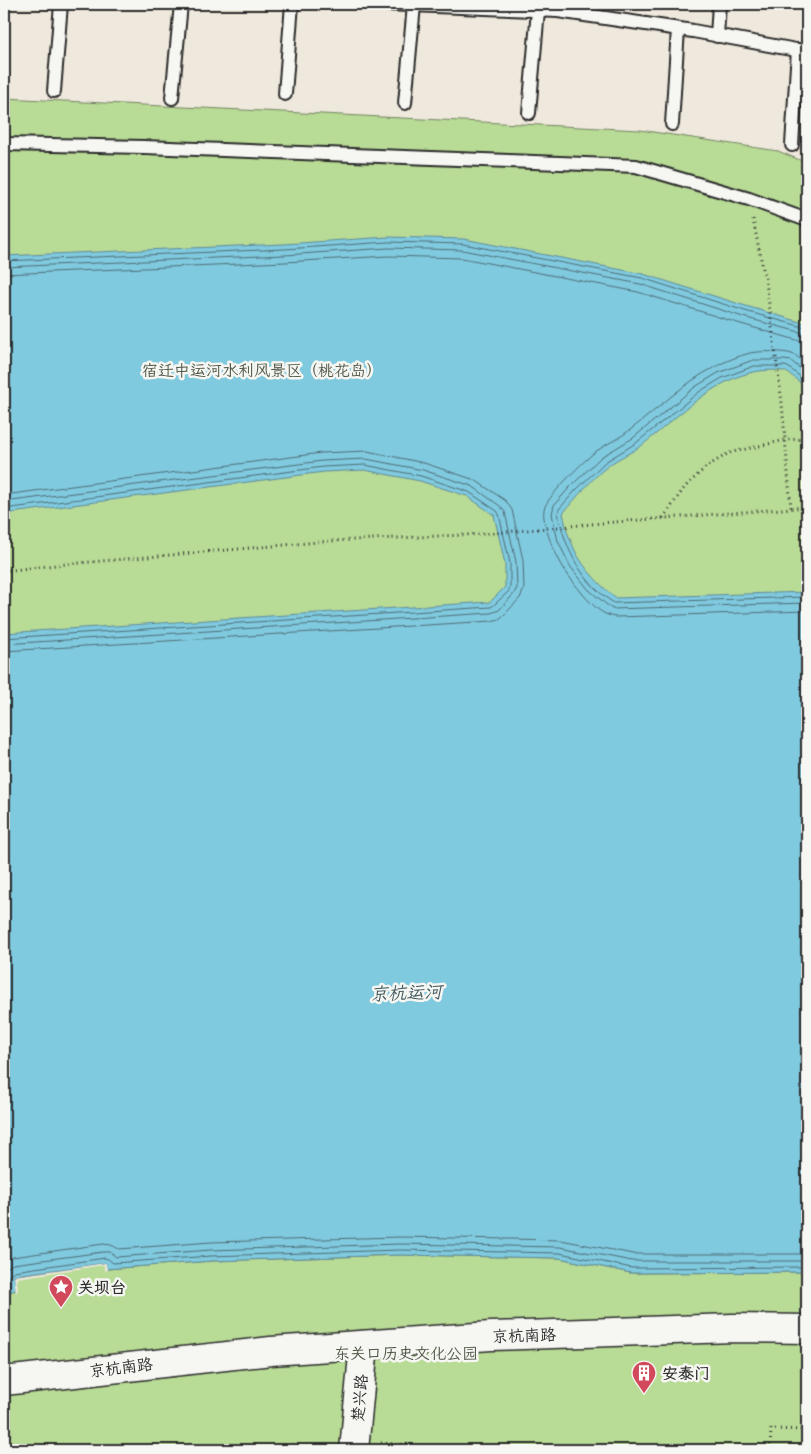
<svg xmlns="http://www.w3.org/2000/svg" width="811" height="1454" viewBox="0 0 811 1454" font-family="Sriracha,'LXGW WenKai TC',sans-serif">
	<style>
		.green { fill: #b8db96; stroke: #728360 }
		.water { fill: #80cae0; stroke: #5e8a98 }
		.pier { fill: #efe8dc }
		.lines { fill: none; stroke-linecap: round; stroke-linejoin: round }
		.shore { stroke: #4d6b73; stroke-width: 1 }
		.service-casing { stroke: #2b2b2b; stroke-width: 16 }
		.tertiary-casing { stroke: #2b2b2b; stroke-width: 31 }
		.path { stroke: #2b2b2b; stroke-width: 3; stroke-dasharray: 1 4; stroke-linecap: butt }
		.service { stroke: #f6f6f2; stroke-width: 12 }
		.tertiary { stroke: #f6f6f2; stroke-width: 28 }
		.labels { text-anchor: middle; stroke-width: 5; stroke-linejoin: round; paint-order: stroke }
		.park-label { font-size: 16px; fill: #4e5746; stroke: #f6f6f2 }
		.poi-label { font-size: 16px; font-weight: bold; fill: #2b2b2b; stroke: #f6f6f2; text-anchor: start }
		.street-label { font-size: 16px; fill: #2b2b2b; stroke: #f6f6f2 }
		.water-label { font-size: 18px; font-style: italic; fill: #445b61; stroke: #f6f6f2 }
	</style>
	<rect width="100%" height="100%" fill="#efe8dc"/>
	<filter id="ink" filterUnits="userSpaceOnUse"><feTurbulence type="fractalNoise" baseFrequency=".02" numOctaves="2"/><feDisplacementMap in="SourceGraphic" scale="10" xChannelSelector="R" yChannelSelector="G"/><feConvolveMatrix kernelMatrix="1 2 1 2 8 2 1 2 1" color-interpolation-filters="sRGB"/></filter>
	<g filter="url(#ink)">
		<!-- green -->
		<g class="green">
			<path d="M4,98L640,130L778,151L807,163V601L4,641Z"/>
			<path d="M400,1255L559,1258L631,1273L807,1272V1450H4V1293L16,1290L14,1276L106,1263L107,1269L212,1261Z"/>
		</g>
		<!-- water -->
		<path class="water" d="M388,237L464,239L643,274L746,306L807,324V389C802,384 789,372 783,371C727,363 681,415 641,446C631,453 618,458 608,466C591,479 577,497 563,513C565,521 566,531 570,539C579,564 596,581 615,598L807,592V1272L631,1273L559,1258L400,1255L212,1261L106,1269V1263L14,1275L16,1290L4,1293V633L490,602L505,587V564L494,515L467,496L420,481L364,470L324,472L4,514V256L284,244Z"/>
		<!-- pier -->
		<path class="pier" d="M106,1263L107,1271L104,1270V1265L17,1278L18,1290L16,1293L14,1276Z"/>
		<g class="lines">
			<!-- shore -->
			<g class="shore">
				<path d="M4,261L285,249L388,242L463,244L642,278L745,311L807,328"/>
				<path d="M4,267L285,255L388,248L462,250L640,284L743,317L807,334"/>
				<path d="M4,274L285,262L388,256L462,258L638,292L741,324L800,341L807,342"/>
				<path d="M807,365C802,361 798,356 792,354C784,351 759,351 750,353C739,356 725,361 715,367C683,383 658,409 630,430C620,438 608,443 598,450C586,458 547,497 544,509C541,527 560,565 571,579C581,592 598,616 616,617L807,611"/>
				<path d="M807,374L791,361L784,360H753L718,373L695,387L633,438L601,457L571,486L554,505L552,514L558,541L570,566L589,590L612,609L807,603"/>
				<path d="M807,382L788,367L785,366H754L722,378L699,392L636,443L605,462L576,490L559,509L558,513C565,549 582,583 614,603L807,597"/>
				<path d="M4,495L321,453L367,451L424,463L475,480L506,501L512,510L523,560L524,589L520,598L504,615L499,619L492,621L4,651"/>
				<path d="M4,502L322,461L366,459L423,470L472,486L500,506L505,512L516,562L517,588L513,595L499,610L491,613L4,644"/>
				<path d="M4,509L323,467L365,465L421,476L469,492L497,511L499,514L510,563V587L509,591L494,605L491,607L4,638"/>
				<path d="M4,1260L13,1257L103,1244L111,1245L119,1249L211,1242L400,1237L561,1240L633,1254H807"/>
				<path d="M4,1272L8,1267L13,1264L103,1252H110L116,1257L211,1250L400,1244L560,1247L632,1261H807"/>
				<path d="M4,1288L10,1286L9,1275L14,1271L105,1258L108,1259L113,1263L211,1256L400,1250L560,1253L632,1268L807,1267"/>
			</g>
			<defs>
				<g id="service">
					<path d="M385,4L558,11L693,31L807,52"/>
					<path d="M717,36L719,4"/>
					<path d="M54,91L61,4"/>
					<path d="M285,94L292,4"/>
					<path d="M172,98L181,4"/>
					<path d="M405,103L414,5"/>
					<path d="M529,113L538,10"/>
					<path d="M672,124L678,29"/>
					<path d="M4,144L144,147L636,166L749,199L807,220"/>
					<path d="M792,145L798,50"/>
				</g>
				<g id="tertiary">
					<path d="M4,1381L271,1351L491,1336L733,1328L807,1329"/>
					<path d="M354,1450L364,1345"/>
				</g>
			</defs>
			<!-- service casing -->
			<use href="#service" class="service-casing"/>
			<!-- tertiary casing -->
			<use href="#tertiary" class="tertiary-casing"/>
			<!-- path -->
			<g class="path">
				<path d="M753,219L767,289L782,403L791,508"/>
				<path d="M663,518L685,487L706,467L729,453L785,440L807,439"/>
				<path d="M4,571L56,565L330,541L484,534L602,523L807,507"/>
				<path d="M381,1443L480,1450"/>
				<path d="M675,1450V1449L737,1450"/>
				<path d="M770,1450L771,1429L807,1430"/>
			</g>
			<!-- service -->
			<use href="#service" class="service"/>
			<!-- tertiary -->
			<use href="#tertiary" class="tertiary"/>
		</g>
	</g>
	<!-- icons -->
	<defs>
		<symbol id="sight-pin" viewBox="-11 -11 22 30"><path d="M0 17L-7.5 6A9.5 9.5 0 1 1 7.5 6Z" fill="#d1495b" stroke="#f6f6f2"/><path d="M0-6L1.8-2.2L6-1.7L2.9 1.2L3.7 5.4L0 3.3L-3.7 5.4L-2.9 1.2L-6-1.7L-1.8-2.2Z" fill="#fff"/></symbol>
		<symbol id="building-pin" viewBox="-11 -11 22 30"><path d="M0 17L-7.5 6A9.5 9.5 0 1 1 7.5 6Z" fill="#d1495b" stroke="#f6f6f2"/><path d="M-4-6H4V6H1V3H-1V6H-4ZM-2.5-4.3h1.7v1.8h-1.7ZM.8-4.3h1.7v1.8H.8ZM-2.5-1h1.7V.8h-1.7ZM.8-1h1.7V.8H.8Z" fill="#fff"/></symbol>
	</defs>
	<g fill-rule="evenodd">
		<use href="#sight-pin" x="47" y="1273" width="28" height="38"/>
		<use href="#building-pin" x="630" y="1359" width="28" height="38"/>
	</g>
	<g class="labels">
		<!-- park labels -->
		<g class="park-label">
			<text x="262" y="376">宿迁中运河水利风景区（桃花岛）</text>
			<text x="406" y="1359">东关口历史文化公园</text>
		</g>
		<!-- poi labels -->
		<g class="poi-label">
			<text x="78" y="1293">关坝台</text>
			<text x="662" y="1379">安泰门</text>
		</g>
		<!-- street labels -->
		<g class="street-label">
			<text transform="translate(524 1335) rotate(-2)" y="6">京杭南路</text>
			<text transform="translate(121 1367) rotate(-7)" y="6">京杭南路</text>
			<text transform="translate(359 1398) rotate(-85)" y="6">楚兴路</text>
		</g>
		<!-- water labels -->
		<g class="water-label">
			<text transform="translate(406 993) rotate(-2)" y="6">京杭运河</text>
		</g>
	</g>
	<!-- margin -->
	<rect width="811" height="1454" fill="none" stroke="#f6f6f2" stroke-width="20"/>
	<rect x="10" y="10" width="791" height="1434" fill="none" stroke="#2b2b2b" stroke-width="2" filter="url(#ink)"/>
</svg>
